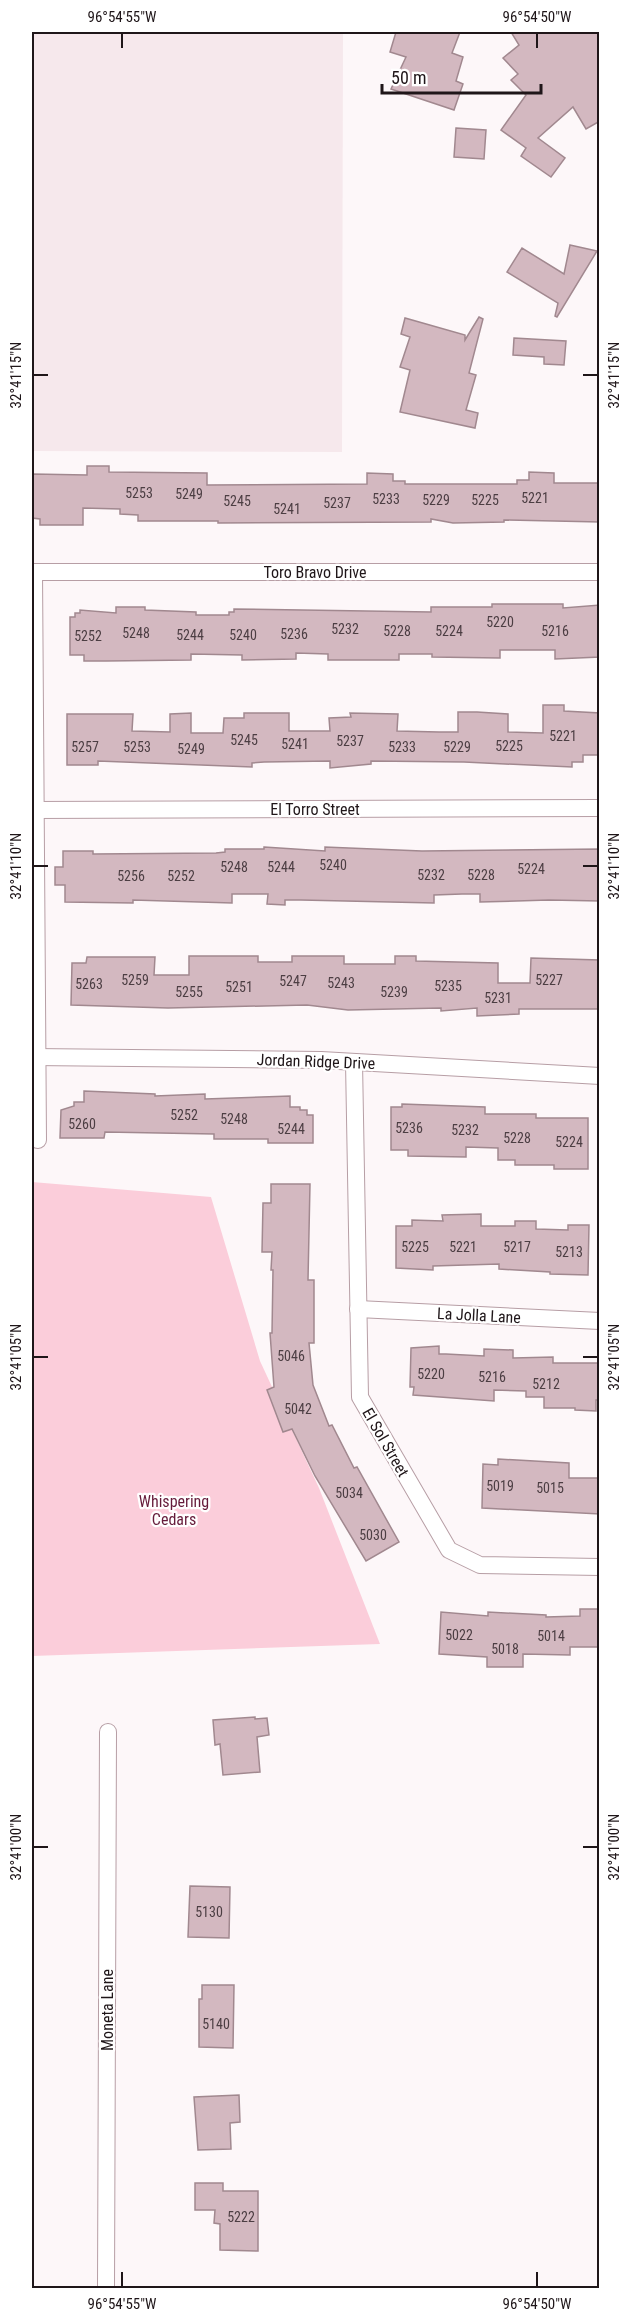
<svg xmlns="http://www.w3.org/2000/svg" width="631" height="2320" viewBox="0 0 631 2320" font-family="'Roboto Condensed',sans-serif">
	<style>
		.built { fill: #f6e8ec }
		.green { fill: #fbcdda }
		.building { fill: #d3b8c0; stroke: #a1888f; stroke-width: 1.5 }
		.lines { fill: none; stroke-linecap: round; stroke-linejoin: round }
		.minor-casing { stroke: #b79ea5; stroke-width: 18 }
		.minor { stroke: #fff; stroke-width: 16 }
		.ticks { fill: none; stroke: #1f1619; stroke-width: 2 }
		.labels { text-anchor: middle; stroke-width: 4.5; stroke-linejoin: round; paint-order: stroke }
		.number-label { font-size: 14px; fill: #4c3e43 }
		.street-label { font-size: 16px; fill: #1f1619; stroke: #fff }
		.park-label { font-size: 16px; fill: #651b3a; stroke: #fff }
		.neatline { fill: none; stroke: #1f1619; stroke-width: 2 }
		.ticks-label { font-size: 15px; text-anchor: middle; fill: #1f1619 }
	</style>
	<rect width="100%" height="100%" fill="#fdf7f9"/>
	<!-- built -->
	<path class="built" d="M32,32H343L342,452L32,451Z"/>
	<!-- green -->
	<path class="green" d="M32,1182L211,1197L260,1361L319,1488L380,1644L32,1656Z"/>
	<!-- building -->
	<g class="building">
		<path d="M396,32H460L452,53L463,57L456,81L463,84L454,110L391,89L406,57L390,52Z"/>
		<path d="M511,32H600V121L586,129L573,107L538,138L565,158L551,177L521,156L526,148L501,130L526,95L511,80L518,74L503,58L519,45Z"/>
		<path d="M456,128L486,130L484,159L454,157Z"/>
		<path d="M570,245L597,251L557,317L555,316L558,303L507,272L522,248L564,274Z"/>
		<path d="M479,317L483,319L469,373L476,375L466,410L478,413L475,428L400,412L410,370L400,367L410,337L401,334L405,318L465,335V340Z"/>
		<path d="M514,338L566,341L564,365L544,364V357L513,355Z"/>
		<path d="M87,466H109V472L207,473V485L367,484V473L393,474V481H405V484H517V480H529V472L554,473V483H600V522L504,520V522L453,523L431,519V522L218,523V521H138V515L120,514V509L83,508V525H40V519L32,518L33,474L87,475Z"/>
		<path d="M492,604H563V608L600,605V657L555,659V650H500V658L432,657V654H399V660H328V654L296,653V659L242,660V655L191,654V660L106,661H84V655H70V617H75V613H80V610L116,613V607H145V610L196,612V615H229V612H234V609L431,612V607H492Z"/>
		<path d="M543,705H564V711L600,713V755H583V762H572V767L464,762L371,761V764L330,768V761L264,762L252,763V767L98,761V765H67V714H133L132,731L170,732V714L191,713V733H223L224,718H244V713H289V731H330L329,718L351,717L350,713L398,714L397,731L439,732H458V712H477L508,714V732L543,733Z"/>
		<path d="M264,847L325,851V847L422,851L600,849V901L549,900L480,902V894H462L434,895V903L301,900H285V905L267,904L268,894H232V903L133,900V903L65,902V885H55V867H63V851H93V854L216,853L225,852V849H264Z"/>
		<path d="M189,956H258V962H292V956H344V964H395V956H416V961L498,963V983H530L531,958L600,960V1009H519V1014L477,1016V1008L441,1011V1008L348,1010L307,1005L168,1008L71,1005L72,963H86L87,957H155L154,975H189Z"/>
		<path d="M84,1091L155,1094V1096L205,1094V1099L290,1096V1107H300V1110H307V1115H313V1143H268V1139H214V1134L105,1132L104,1138H60L61,1110L74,1106V1102H84Z"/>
		<path d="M402,1104L485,1107V1114H536V1118H588V1169H554V1165H515V1160H498V1148L466,1147V1157L408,1156V1150H391V1107H402Z"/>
		<path d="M271,1184H310L308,1280H314V1343H309L313,1385L329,1426L332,1425L354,1468L357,1467L399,1542L366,1561L315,1476L292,1429L283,1432L267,1390L274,1387L270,1333H272L273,1270H271L272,1252H262L263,1203H271Z"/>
		<path d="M481,1214V1226H515V1221H536V1229L568,1230V1225H589L588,1275L550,1274V1272L499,1269V1264L433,1266V1270L396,1268V1226H412V1220L443,1221L442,1215Z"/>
		<path d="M439,1346V1354H446L484,1356V1349L513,1350V1358L553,1357V1363H600V1400H596V1411L575,1410V1408H544V1397H526V1391L494,1390V1401L413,1395L414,1387H410L411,1348Z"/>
		<path d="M498,1459L569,1463V1478H600V1514L482,1508L483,1464L498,1465Z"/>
		<path d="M580,1609H600V1647H570V1655L523,1654V1667H487V1657L439,1654L441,1612L488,1616V1612L546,1615V1617L580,1616Z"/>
		<path d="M255,1717V1719L267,1718L269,1735L257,1737L260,1772L223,1775L220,1744L215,1745L213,1720Z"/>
		<path d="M190,1886L230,1887L229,1938L188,1937Z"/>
		<path d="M202,1985H234L233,2048L199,2047V1999H202Z"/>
		<path d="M239,2095L240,2122L230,2123L231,2149L198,2150L194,2097Z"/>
		<path d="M195,2183H223V2191H258V2251L220,2250V2224L214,2223L215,2210H195Z"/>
	</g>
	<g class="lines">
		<defs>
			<g id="minor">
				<path d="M32,572H600"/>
				<path d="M34,572L38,1140"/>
				<path d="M32,810L600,808"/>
				<path d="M32,1057L321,1060L600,1076"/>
				<path d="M354,1062L360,1397L449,1550L480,1565L600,1567"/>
				<path d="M358,1309L600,1321"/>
				<path d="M106,2288L108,1732"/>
			</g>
		</defs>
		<!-- minor casing -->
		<use href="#minor" class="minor-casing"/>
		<!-- minor -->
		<use href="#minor" class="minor"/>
	</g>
	<!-- ticks -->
	<path class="ticks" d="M122,33V48M537,33V48M33,375H48M583,375H598M33,866H48M583,866H598M33,1357H48M583,1357H598M33,1847H48M583,1847H598M122,2272V2287M537,2272V2287"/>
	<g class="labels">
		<!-- number labels -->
		<g class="number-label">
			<text x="139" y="498">5253</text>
			<text x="189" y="499">5249</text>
			<text x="535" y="503">5221</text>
			<text x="386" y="504">5233</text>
			<text x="436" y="505">5229</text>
			<text x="485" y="505">5225</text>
			<text x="237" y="506">5245</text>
			<text x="337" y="508">5237</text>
			<text x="287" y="514">5241</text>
			<text x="500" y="627">5220</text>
			<text x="345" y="634">5232</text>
			<text x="397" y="636">5228</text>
			<text x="449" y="636">5224</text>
			<text x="555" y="636">5216</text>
			<text x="136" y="638">5248</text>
			<text x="294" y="639">5236</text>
			<text x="190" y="640">5244</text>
			<text x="243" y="640">5240</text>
			<text x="88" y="641">5252</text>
			<text x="563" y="741">5221</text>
			<text x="244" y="745">5245</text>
			<text x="350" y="746">5237</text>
			<text x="295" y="749">5241</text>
			<text x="509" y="751">5225</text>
			<text x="85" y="752">5257</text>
			<text x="137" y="752">5253</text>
			<text x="402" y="752">5233</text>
			<text x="457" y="752">5229</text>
			<text x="191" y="754">5249</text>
			<text x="333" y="870">5240</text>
			<text x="234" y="872">5248</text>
			<text x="281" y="872">5244</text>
			<text x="531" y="874">5224</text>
			<text x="431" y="880">5232</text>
			<text x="481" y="880">5228</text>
			<text x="131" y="881">5256</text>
			<text x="181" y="881">5252</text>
			<text x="135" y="985">5259</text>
			<text x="549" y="985">5227</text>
			<text x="293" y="986">5247</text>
			<text x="341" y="988">5243</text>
			<text x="89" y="989">5263</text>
			<text x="448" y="991">5235</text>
			<text x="239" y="992">5251</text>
			<text x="189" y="997">5255</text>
			<text x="394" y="997">5239</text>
			<text x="498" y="1003">5231</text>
			<text x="184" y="1120">5252</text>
			<text x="234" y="1124">5248</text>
			<text x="82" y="1129">5260</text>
			<text x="409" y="1133">5236</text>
			<text x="291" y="1134">5244</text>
			<text x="465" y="1135">5232</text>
			<text x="517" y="1143">5228</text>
			<text x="569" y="1147">5224</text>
			<text x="415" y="1252">5225</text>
			<text x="463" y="1252">5221</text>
			<text x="517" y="1252">5217</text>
			<text x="569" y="1257">5213</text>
			<text x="291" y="1361">5046</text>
			<text x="431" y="1379">5220</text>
			<text x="492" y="1382">5216</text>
			<text x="546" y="1389">5212</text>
			<text x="298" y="1414">5042</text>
			<text x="500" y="1491">5019</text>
			<text x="550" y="1493">5015</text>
			<text x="349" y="1498">5034</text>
			<text x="373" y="1540">5030</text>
			<text x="459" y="1640">5022</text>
			<text x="551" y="1641">5014</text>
			<text x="505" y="1654">5018</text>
			<text x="209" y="1917">5130</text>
			<text x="216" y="2029">5140</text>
			<text x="241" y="2222">5222</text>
		</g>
		<!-- street labels -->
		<g class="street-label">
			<text x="315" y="578">Toro Bravo Drive</text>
			<text x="315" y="815">El Torro Street</text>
			<text transform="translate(316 1061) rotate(2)" y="6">Jordan Ridge Drive</text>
			<text transform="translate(479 1315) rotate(3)" y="6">La Jolla Lane</text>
			<text transform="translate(386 1442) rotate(60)" y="6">El Sol Street</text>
			<text transform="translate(107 2010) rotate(-90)" y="6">Moneta Lane</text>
		</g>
		<!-- park labels -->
		<g class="park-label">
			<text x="174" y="1507">Whispering<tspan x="174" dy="18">Cedars</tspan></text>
		</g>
	</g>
	<!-- border -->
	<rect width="631" height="2320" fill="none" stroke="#ffffff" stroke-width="66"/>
	<!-- scale -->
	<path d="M382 84v9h159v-9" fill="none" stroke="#1f1619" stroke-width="3"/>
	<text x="391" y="84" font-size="18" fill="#1f1619" stroke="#ffffff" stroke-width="4.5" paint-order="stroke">50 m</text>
	<rect x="33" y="33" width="565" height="2254" class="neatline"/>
	<g class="ticks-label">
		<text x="122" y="22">96°54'55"W</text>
		<text x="537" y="22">96°54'50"W</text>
		<text transform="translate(16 375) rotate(-90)" y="5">32°41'15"N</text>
		<text transform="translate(614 375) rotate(-90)" y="5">32°41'15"N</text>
		<text transform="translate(16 866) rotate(-90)" y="5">32°41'10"N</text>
		<text transform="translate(614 866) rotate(-90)" y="5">32°41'10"N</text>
		<text transform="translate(16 1357) rotate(-90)" y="5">32°41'05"N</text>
		<text transform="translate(614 1357) rotate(-90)" y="5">32°41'05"N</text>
		<text transform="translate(16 1847) rotate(-90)" y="5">32°41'00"N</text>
		<text transform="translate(614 1847) rotate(-90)" y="5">32°41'00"N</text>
		<text x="122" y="2309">96°54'55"W</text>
		<text x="537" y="2309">96°54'50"W</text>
	</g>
</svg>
